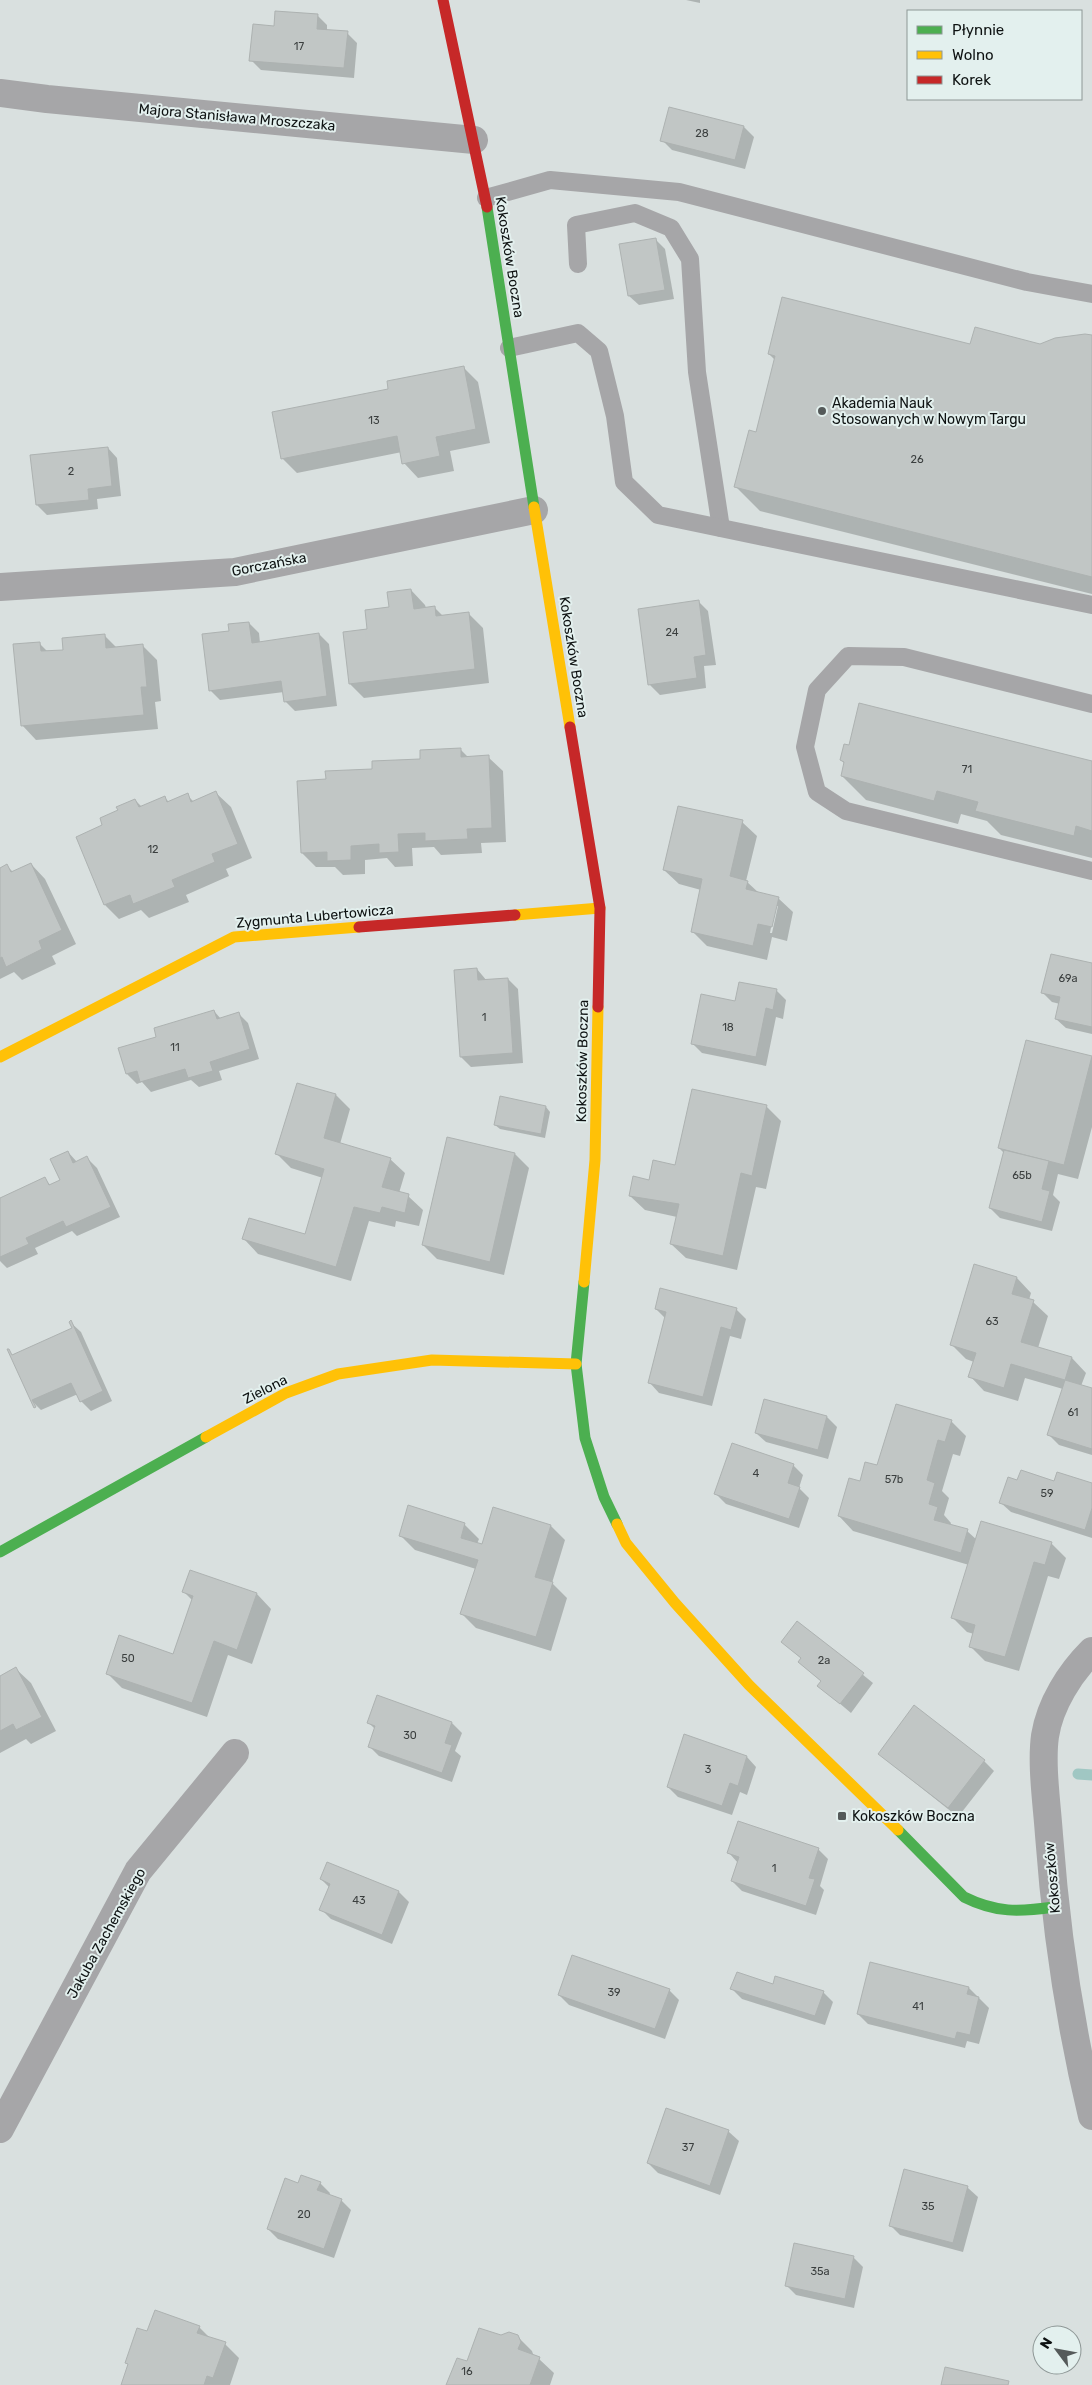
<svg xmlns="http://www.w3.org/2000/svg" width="1092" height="2385" viewBox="0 0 1092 2385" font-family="Rubik,sans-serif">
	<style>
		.shadow { fill: #0003; fill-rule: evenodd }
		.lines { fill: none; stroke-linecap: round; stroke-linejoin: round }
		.stream { stroke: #a0c7c3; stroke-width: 11 }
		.building { fill: #c1c6c5; stroke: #adb2b1 }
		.lane { stroke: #a6a6a8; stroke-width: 18 }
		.street { stroke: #a6a6a8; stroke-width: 28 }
		.fast { stroke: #4caf50; stroke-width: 11 }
		.slow { stroke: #ffc107; stroke-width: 11 }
		.jam { stroke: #c62828; stroke-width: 11 }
		.poi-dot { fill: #555a5a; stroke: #e3f0ee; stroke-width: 2 }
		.labels { text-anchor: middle; stroke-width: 4; stroke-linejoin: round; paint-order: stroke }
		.number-label { font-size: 11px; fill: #3b3f3f }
		.street-label { font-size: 14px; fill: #0e1212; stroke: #e3f0ee }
		.poi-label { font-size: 14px; fill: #0e1212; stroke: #e3f0ee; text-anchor: start }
	</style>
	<rect width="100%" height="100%" fill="#d9e0df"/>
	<!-- shadow -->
	<g class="shadow">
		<path d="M686,0H700V3Z"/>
		<path d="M317,15L327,25V31L347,33L357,43L354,78L261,70L251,60L275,27Z"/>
		<path d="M744,127L754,137L745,169L672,150L662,140Z"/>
		<path d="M655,239L665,249L674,299L639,305L629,296Z"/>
		<path d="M1092,336V594L760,511L736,487L756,433L775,360L769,354L1040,345Z"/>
		<path d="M464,368L478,382L490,443L450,451L454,471L418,478L404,463L402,452L297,473L282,458L390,390Z"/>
		<path d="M108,448L117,458L121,496L97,499L98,509L47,515L37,505Z"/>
		<path d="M411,590L425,605L426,608L434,607L443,616L468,613L483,628L489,683L364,698L350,684L368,630Z"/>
		<path d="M698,601L708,611L716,665L704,666L706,688L660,695L650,685Z"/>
		<path d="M249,623L259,633L260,643L319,634L329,644L337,706L295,711L285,701L284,692L220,700L210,690L230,632Z"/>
		<path d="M104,635L117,648L143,646L157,660L161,701L155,702L158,729L36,740L22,725L39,643L48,652L64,651Z"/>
		<path d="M460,749L469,758L488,757L503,771L506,842L481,843L482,853L441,855L434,847L412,848L413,866L395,867L387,858L365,860V874L343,875L335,867H316L302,853L327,781L421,760Z"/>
		<path d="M841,760L1092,763V858L1001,835L987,821L961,814L958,824L866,800L842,776L845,764Z"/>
		<path d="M216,793L231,807L252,858L226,869L229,876L186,895L189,902L149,918L141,910L119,919L105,905L78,837L104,826L135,800L142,807L165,798L169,802L187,795L194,802Z"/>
		<path d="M742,822L757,836L746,881L759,893L778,898L793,912L787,941L772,937L767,960L707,946L692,931L701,890L679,884L664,870ZM775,906H778L772,933H770Z"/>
		<path d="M31,864L45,879L76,944L52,956L56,964L22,980L14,972L0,979V869L7,866L13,872Z"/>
		<path d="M1092,965V1034L1066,1028L1056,1019L1060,1004L1052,1002L1042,992Z"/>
		<path d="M477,969L487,981L508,979L518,989L523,1063L471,1067L461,1057Z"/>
		<path d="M776,990L786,1000L783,1019L776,1017L766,1066L702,1053L692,1043L736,1003Z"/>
		<path d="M214,1011L221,1019L238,1013L248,1023L259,1059L219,1071L222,1080L199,1087L191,1080L151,1092L142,1082L137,1084L127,1074L158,1037Z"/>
		<path d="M1027,1041L1092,1058V1127L1078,1179L1058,1174L1053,1195L1060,1202L1052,1231L1000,1218L990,1208L1004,1153L999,1148Z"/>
		<path d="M336,1095L350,1109L340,1144L390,1159L405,1173L399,1193L408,1196L423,1210L419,1226L396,1221L395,1227L369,1221L351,1281L258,1254L244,1239L306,1236L323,1178L291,1168L277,1154Z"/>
		<path d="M766,1106L781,1121L766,1189L756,1187L737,1270L686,1258L671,1244L677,1217L645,1210L630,1196Z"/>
		<path d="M546,1107L550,1112L545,1138L500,1129L495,1125Z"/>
		<path d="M68,1152L77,1162L87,1158L97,1168L120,1217L77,1236L72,1231L35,1248L38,1254L7,1268L0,1261V1199L45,1179L51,1186L61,1181Z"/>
		<path d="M515,1154L529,1168L504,1275L437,1259L423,1245Z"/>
		<path d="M975,1266L1017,1278L1031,1293L1029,1300L1033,1302L1048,1316L1038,1348L1072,1358L1086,1373L1081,1386L1092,1390V1455L1059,1445L1049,1435L1063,1389L1025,1378L1018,1401L984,1391L970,1376L974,1362L966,1359L951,1344Z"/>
		<path d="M656,1309H736L746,1319L741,1339L730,1336L712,1406L659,1393L650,1383L666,1319Z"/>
		<path d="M70,1322L81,1332L112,1401L91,1411L81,1401L78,1394L41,1410L31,1400L73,1329Z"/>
		<path d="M827,1417L837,1427L828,1459L766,1442L756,1433Z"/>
		<path d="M951,1421L966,1436L960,1456L953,1454L942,1491L949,1498L944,1515L951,1523L950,1526L967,1531L977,1540L1051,1543L1066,1558L1059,1579L1048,1576L1019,1671L985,1661L970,1646L974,1634L967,1632L953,1618L969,1565L853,1531L839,1516L861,1482L878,1467Z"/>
		<path d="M793,1465L803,1475L799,1488L809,1498L799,1528L726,1504L716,1494Z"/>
		<path d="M1018,1482L1092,1484V1538L1011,1512L1001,1503Z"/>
		<path d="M464,1524L479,1539L477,1544L483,1546L551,1526L565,1540L552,1583L567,1598L551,1651L476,1628L462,1614L476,1569L415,1550L401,1536Z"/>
		<path d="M184,1592L257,1594L271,1609L252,1664L228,1655L207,1717L122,1688L107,1673L173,1655L192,1600Z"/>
		<path d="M798,1622L873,1683L851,1713L819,1686L822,1682L799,1662L802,1659L783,1642Z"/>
		<path d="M16,1669L31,1683L56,1731L31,1744L26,1739L0,1753V1677Z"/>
		<path d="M369,1723H452L462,1733L455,1751L461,1756L452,1782L379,1756L369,1746L375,1729Z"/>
		<path d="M879,1754L984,1761L994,1771L958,1817Z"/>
		<path d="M747,1757L756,1767L747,1795L740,1792L732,1815L678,1797L668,1787Z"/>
		<path d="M818,1849L828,1859L820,1886L824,1890L816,1915L742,1891L732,1881L738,1863L729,1853Z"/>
		<path d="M328,1864L399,1892L409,1902L392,1944L331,1919L321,1909L330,1888L321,1879Z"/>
		<path d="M871,1963L969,1988L989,2008L979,2044L967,2041L965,2048L868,2024L858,2014Z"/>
		<path d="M774,1986L823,1992L833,2002L825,2025L742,1999L732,1989Z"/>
		<path d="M669,1990L679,2000L665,2039L569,2005L559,1995Z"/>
		<path d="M667,2109L729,2132L739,2141L720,2195L658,2173L648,2163Z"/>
		<path d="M904,2171L968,2188L978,2197L963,2252L900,2235L890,2225Z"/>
		<path d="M320,2183L330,2193L329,2196L341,2200L351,2210L334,2258L278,2239L268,2229L299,2185Z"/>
		<path d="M853,2257L863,2267L854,2308L796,2295L786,2285Z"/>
		<path d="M199,2327L211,2339L225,2344L239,2358L230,2385H122L129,2365L127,2363L148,2333Z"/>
		<path d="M517,2336L532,2351L534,2357L539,2359L554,2373L550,2385H448L468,2363L501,2337Z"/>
	</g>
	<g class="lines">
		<!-- stream -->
		<path class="stream" d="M1078,1774L1092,1775"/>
	</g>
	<!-- building -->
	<g class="building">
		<path d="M275,11L318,14L317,29L348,31L344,68L249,61L253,24L274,26Z"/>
		<path d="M669,107L744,126L735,160L660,141Z"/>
		<path d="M656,238L665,290L628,296L619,244Z"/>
		<path d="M782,297L970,344L975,327L1040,344L1055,338L1085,334L1092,335V577L734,487L749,430L756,432L775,356L768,354Z"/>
		<path d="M464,366L476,429L436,437L440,456L402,464L397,436L281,459L272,412L388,389L387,381Z"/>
		<path d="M108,447L112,486L88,489L89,500L36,505L30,455Z"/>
		<path d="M411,589L414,609L435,606L436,616L469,612L475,669L349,684L343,632L367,629L365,610L389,607L387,592Z"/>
		<path d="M699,600L706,655L694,657L697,678L648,685L638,609Z"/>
		<path d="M249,622L252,643L319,633L327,696L284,702L281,681L209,691L202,634L229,631L228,624Z"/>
		<path d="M105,634L106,648L143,644L147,687H141L144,715L21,726L13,644L40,642L41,651L63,650L62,638Z"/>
		<path d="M859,703L1092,761V831L1076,826L1074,836L975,811L978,802L937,791L934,801L841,776L844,762L840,760L844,744L849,745Z"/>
		<path d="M461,748V757L489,755L492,828L467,829L468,839L425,841V833L398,834L399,852L379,853V844L351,846V860L327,861V852L301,853L297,781L326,779L325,771L372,769V761L420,759V750Z"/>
		<path d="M216,791L238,844L212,854L215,862L172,880L175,887L133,904L130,895L104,905L76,837L102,825L100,818L118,810L116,807L135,799L139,807L165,796L167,802L188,793L191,802Z"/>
		<path d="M678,806L743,820L730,876L748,881L746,889L779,897L772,927L758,924L753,946L691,932L702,879L663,870Z"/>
		<path d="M31,863L62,930L39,941L42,949L6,967L2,957L0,958V868L7,864L11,872Z"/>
		<path d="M1051,954L1092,963V1027L1055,1019L1060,997L1041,993Z"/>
		<path d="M477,968L478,980L508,978L513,1053L460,1057L454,970Z"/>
		<path d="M739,982L777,989L773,1010L766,1008L756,1057L691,1044L701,994L735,1001Z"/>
		<path d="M214,1010L217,1019L239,1012L250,1049L210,1062L213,1071L188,1078L185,1069L140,1082L137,1071L126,1074L118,1048L156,1037L154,1028Z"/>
		<path d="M1026,1040L1092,1056L1064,1165L998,1148Z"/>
		<path d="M297,1083L336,1094L324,1138L391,1158L382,1187L409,1194L405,1213L382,1207L380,1213L354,1207L336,1267L242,1239L249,1218L305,1234L324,1169L275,1154Z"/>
		<path d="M692,1089L767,1105L752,1176L741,1173L723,1256L670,1244L679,1204L629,1196L633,1176L649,1180L653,1160L675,1165Z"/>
		<path d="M500,1096L546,1106L541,1134L494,1125Z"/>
		<path d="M447,1137L515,1153L490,1262L422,1245Z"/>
		<path d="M1004,1150L1049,1161L1042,1189L1050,1191L1042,1222L989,1208Z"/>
		<path d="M68,1151L73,1163L87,1156L111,1207L66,1227L63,1221L26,1238L29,1244L0,1257V1198L45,1177L49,1185L60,1180L50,1159Z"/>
		<path d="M974,1264L1017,1277L1012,1294L1034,1300L1021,1342L1072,1357L1065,1380L1011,1364L1004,1388L968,1377L976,1353L950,1345Z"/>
		<path d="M660,1288L737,1308L731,1330L721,1327L703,1397L648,1383L666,1312L655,1309Z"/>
		<path d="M71,1320L103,1391L80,1402L71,1383L32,1400L36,1407L34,1408L7,1349H9L12,1355L72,1328L69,1322Z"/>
		<path d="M1065,1380L1092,1388V1449L1047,1435Z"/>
		<path d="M764,1399L827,1416L818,1450L755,1433Z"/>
		<path d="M896,1404L952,1420L945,1442L938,1440L927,1480L935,1483L929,1504L938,1507L934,1520L968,1529L961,1553L838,1516L849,1478L860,1481L865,1462L877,1465Z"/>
		<path d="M732,1443L794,1464L788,1483L800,1487L789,1519L714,1494Z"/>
		<path d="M1021,1470L1054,1481L1057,1472L1092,1483V1508L1085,1530L999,1503L1008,1477L1017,1480Z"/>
		<path d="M408,1505L465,1523L461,1538L482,1544L493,1507L551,1525L535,1577L553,1582L536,1637L460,1614L478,1560L399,1536Z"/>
		<path d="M981,1521L1052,1542L1045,1565L1034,1562L1005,1657L969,1647L975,1625L951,1618Z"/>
		<path d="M190,1570L257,1593L237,1650L214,1641L192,1703L106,1674L119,1635L173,1654L193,1596L182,1592Z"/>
		<path d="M797,1621L864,1673L840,1704L817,1686L821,1681L798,1662L801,1658L781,1642Z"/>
		<path d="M16,1667L42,1717L16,1730L13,1724L0,1731V1676Z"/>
		<path d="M377,1695L452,1722L445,1743L452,1745L442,1773L368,1747L375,1726L367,1723Z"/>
		<path d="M914,1705L985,1760L948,1808L878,1754Z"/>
		<path d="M684,1734L747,1756L738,1786L730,1783L722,1806L667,1787Z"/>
		<path d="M738,1821L819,1848L809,1878L815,1879L806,1906L731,1881L739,1857L727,1853Z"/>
		<path d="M327,1862L399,1891L382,1935L319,1910L330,1884L320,1879Z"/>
		<path d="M572,1955L670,1989L655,2029L558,1995Z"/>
		<path d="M870,1962L969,1987L967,1994L979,1997L970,2035L957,2032L955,2039L857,2014Z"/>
		<path d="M737,1972L773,1984L775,1976L824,1991L815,2016L730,1989Z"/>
		<path d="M666,2108L729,2130L710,2186L647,2163Z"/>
		<path d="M904,2169L968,2186L953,2243L889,2226Z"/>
		<path d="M301,2175L321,2182L317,2190L342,2199L324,2249L267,2229L285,2178L298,2183Z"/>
		<path d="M794,2243L854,2256L845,2299L785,2286Z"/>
		<path d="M155,2310L200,2326L197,2333L226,2342L213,2378L207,2376L204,2385H121L128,2364L125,2363L137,2328L147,2331Z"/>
		<path d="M479,2328L501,2335L509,2332L518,2335L521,2342L518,2349L540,2357L530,2385H446L457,2358L467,2361Z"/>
		<path d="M945,2367L1009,2381L1008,2385H941Z"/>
	</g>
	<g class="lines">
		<!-- lane -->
		<g class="lane">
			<path d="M486,198L550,180L679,192L1027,282L1092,294"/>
			<path d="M578,264L576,225L635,213L671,228L690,259L697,372L721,528"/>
			<path d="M509,348L578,333L599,351L615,416L624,482L658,515L1092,605"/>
			<path d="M1092,704L904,657L848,656L817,690L805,747L817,792L846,811L1092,871"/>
		</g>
		<!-- street -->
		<g class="street">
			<path d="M0,93L47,99L474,140"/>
			<path d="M0,587L235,572L534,510"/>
			<path d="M1092,1651C1070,1673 1050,1704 1045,1736C1041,1765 1047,1805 1049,1835C1056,1931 1069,2021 1092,2116"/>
			<path d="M0,2129L138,1871L235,1753"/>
		</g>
		<!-- fast -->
		<g class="fast">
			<path d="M487,207L534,507"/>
			<path d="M584,1282L576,1364L585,1438L604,1497L617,1524"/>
			<path d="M0,1552L206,1437"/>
			<path d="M898,1830L964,1897C996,1913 1019,1912 1054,1907"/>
		</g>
		<!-- slow -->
		<g class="slow">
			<path d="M534,507L570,727"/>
			<path d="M515,915L600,908"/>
			<path d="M0,1057L234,937L359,927"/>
			<path d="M584,1282L595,1160L598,1007"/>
			<path d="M206,1437L286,1393L338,1374L432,1360L576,1364"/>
			<path d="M617,1524L626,1543L675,1603L749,1685L898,1830"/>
		</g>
		<!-- jam -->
		<g class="jam">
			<path d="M443,0L487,207"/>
			<path d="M570,727L600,908L598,1007"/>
			<path d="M359,927L515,915"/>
		</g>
	</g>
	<!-- markers -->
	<g class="poi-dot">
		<circle cx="822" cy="411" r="5"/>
		<rect x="837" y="1811" width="10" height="10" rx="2.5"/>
	</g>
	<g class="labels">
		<!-- number labels -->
		<g class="number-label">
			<text x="299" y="50">17</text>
			<text x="702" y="137">28</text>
			<text x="374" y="424">13</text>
			<text x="917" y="463">26</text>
			<text x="71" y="475">2</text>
			<text x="672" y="636">24</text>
			<text x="967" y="773">71</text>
			<text x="153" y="853">12</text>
			<text x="1068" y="982">69a</text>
			<text x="484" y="1021">1</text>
			<text x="728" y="1031">18</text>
			<text x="175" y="1051">11</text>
			<text x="1022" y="1179">65b</text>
			<text x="992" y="1325">63</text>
			<text x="1073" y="1416">61</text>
			<text x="756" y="1477">4</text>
			<text x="894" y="1483">57b</text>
			<text x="1047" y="1497">59</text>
			<text x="128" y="1662">50</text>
			<text x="824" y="1664">2a</text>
			<text x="410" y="1739">30</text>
			<text x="708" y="1773">3</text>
			<text x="774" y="1872">1</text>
			<text x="359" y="1904">43</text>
			<text x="614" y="1996">39</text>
			<text x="918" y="2010">41</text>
			<text x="688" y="2151">37</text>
			<text x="928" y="2210">35</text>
			<text x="304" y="2218">20</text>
			<text x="820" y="2275">35a</text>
			<text x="467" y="2375">16</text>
		</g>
		<!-- street labels -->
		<g class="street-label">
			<text transform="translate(237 117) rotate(5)" y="5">Majora Stanisława Mroszczaka</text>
			<text transform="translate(510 257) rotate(81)" y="5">Kokoszków Boczna</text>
			<text transform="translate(269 564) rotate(-11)" y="5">Gorczańska</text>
			<text transform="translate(574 657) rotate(81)" y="5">Kokoszków Boczna</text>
			<text transform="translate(315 916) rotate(-5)" y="5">Zygmunta Lubertowicza</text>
			<text transform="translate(582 1061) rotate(-89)" y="5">Kokoszków Boczna</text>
			<text transform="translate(265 1389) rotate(-27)" y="5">Zielona</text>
			<text transform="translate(1052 1878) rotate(-95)" y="5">Kokoszków</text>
			<text transform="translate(106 1933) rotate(-61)" y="5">Jakuba Zachemskiego</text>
		</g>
		<!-- poi labels -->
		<g class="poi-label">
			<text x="832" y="408">Akademia Nauk<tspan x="832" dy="16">Stosowanych w Nowym Targu</tspan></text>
			<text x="852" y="1821">Kokoszków Boczna</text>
		</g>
	</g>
	<!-- legend -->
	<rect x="907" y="10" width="175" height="90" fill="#e3f0ee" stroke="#8e9796"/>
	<rect x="917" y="26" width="25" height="8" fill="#4caf50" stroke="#8e9796"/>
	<text x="952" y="35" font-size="15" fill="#0e1212">Płynnie</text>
	<rect x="917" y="51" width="25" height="8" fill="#ffc107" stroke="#8e9796"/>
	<text x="952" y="60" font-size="15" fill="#0e1212">Wolno</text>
	<rect x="917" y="76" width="25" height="8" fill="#c62828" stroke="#8e9796"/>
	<text x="952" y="85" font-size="15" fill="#0e1212">Korek</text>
	<!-- north arrow -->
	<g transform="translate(1057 2350) rotate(302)"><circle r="24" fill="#e3f0ee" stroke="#8e9796"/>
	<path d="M0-4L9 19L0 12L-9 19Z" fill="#555a5a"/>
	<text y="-8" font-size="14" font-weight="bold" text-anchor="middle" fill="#0e1212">N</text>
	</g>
</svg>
